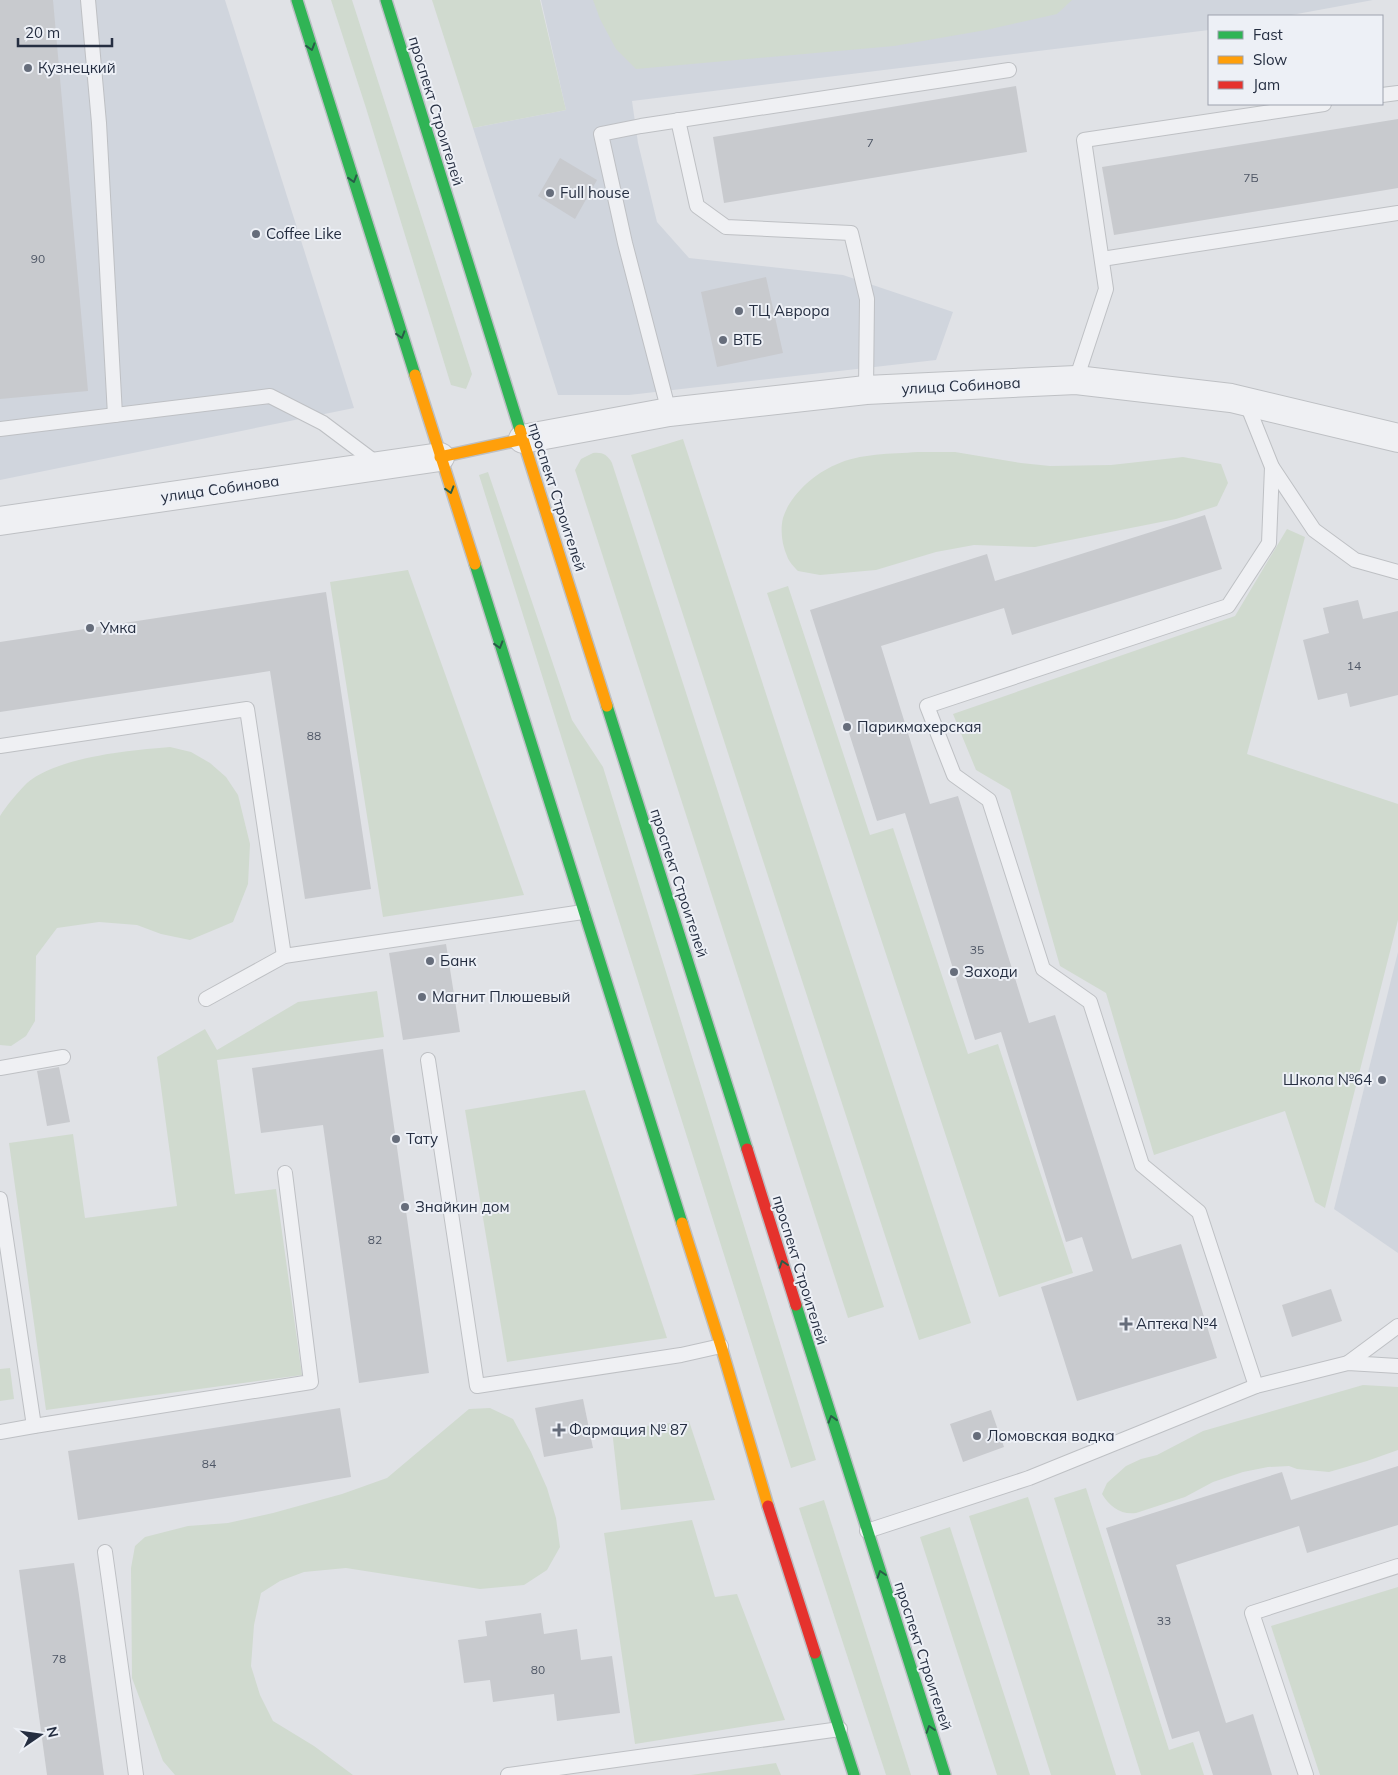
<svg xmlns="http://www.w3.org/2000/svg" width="1398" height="1775" viewBox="0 0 1398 1775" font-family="Mulish,sans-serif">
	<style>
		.built { fill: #d0d5dd }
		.green { fill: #d0dacf }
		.building { fill: #c8cace }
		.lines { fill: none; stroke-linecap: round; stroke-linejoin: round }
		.lane-casing { stroke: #bec0c4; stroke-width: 16 }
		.street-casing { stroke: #bec0c4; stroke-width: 30 }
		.fast-casing { stroke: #bcbfc4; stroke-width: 14 }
		.slow-casing { stroke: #bcbfc4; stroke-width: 14 }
		.jam-casing { stroke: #bcbfc4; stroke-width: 14 }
		.lane { stroke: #eff0f3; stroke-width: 14 }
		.street { stroke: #eff0f3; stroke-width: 28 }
		.fast { stroke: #30b455; stroke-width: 11 }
		.slow { stroke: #ff9f0a; stroke-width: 11 }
		.jam { stroke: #e5322d; stroke-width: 11 }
		.oneway { stroke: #295d48 }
		.poi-dot { fill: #666d7b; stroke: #edf0f6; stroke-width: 2 }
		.labels { text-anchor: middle; stroke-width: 4; stroke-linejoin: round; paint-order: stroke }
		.number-label { font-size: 12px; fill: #4e5665 }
		.poi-label { font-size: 15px; fill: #252e41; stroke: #edf0f6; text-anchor: start }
		.street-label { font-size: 15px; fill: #252e41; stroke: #edf0f6 }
	</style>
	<rect width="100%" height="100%" fill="#e0e2e6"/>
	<!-- built -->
	<g class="built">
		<path d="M0,0H225L354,408L0,480Z"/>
		<path d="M541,0H1373L1286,16H1209V30L632,101L638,143L657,222L689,258L843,275L953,312L936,360L629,395H558L473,128L566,110Z"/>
		<path d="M1398,952V1253L1334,1209Z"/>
	</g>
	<!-- green -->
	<g class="green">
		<path d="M331,0H352L472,374L466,389L451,385L366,108Z"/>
		<path d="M432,0H540L566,110L473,128Z"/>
		<path d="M593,0H1072L1057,14L986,30L894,46L636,69L616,49L600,19Z"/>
		<path d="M683,439L971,1323L919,1340L631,455Z"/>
		<path d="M918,452H955L1021,463L1050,466L1111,465L1183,457L1221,464L1228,483L1217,506L1176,519L1035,547L974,545L936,552L876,570L820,575L798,571C794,567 789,562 787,556C782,545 780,530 783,518C790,495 814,474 835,465C860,453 891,454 918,452Z"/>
		<path d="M593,453C602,452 607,454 612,463L884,1307L848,1318L575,470L581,459Z"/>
		<path d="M488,472L572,720L603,767L816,1460L791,1468L479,475Z"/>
		<path d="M1287,529L1305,537L1247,754L1398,804V920L1325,1208L1315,1202L1285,1111L1154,1155L1106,993L1060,966L1010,790L976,770L953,714L1235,616Z"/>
		<path d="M408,570L524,895L383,917L330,582Z"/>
		<path d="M788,586L870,835L893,828L968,1054L998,1044L1073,1273L999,1297L767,593Z"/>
		<path d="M170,747L191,752L210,763L226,777L238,795L250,844L248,884L233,922L190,940L161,934L137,925L99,922L57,928L36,956L35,1021L26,1036L11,1046L0,1045V816C7,805 18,792 27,783C57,757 131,750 170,747Z"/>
		<path d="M377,991L384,1037L217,1060L235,1194L276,1189L302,1375L46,1410L9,1143L73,1134L85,1218L177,1206L157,1057L205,1029L217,1050L298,1002Z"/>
		<path d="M585,1090L667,1338L507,1362L465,1110Z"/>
		<path d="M10,1368L14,1399L0,1401V1369Z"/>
		<path d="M1363,1385L1398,1387V1450L1367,1461L1329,1472L1297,1469L1289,1466L1268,1467L1243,1472L1213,1482L1185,1497L1136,1513C1121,1515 1110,1507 1102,1494L1107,1483L1126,1466L1141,1459L1157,1455L1203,1431Z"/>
		<path d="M490,1408L513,1419L531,1452L547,1488L556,1518L560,1547L547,1570L524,1585L480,1589L346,1568L304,1572L280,1581L261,1593L254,1625L251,1666L260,1695L273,1721L314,1746L353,1775H175L163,1761L132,1678L131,1568L135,1546L145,1537L188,1526L228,1523L273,1513L342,1494L387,1478L469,1409Z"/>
		<path d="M689,1421L715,1500L621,1510L612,1430Z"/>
		<path d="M1086,1488L1169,1750L1193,1742L1204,1775H1141L1054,1498Z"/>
		<path d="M1028,1497L1116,1775H1051L969,1516Z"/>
		<path d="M824,1500L911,1775H886L799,1508Z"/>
		<path d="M692,1520L715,1597L737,1594L785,1720L635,1744L604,1533Z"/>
		<path d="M950,1527L1030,1775H997L920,1537Z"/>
		<path d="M1398,1587V1775H1320L1271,1626Z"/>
		<path d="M776,1763L781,1775H691Z"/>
	</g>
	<!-- building -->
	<g class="building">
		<path d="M0,0H53L88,391L0,399Z"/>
		<path d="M1016,86L1027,152L724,203L713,137Z"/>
		<path d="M1398,119V188L1114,235L1102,167Z"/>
		<path d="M560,158L597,180L575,219L538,196Z"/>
		<path d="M766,277L783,353L717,367L701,292Z"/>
		<path d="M1205,515L1222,569L1012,635L1004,608L881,646L930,804L958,796L1029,1023L1055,1015L1132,1259L1181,1244L1217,1358L1077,1401L1041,1287L1093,1271L1082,1237L1066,1242L1001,1032L975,1040L905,813L877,821L810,610L987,554L995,581Z"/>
		<path d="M326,592L371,889L305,899L270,671L0,712V642Z"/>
		<path d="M1358,600L1363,619L1398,611V695L1350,707L1347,693L1318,700L1303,640L1329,633L1323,608Z"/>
		<path d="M446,944L460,1032L403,1040L389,953Z"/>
		<path d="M383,1049L429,1373L359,1383L323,1125L261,1133L252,1068Z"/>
		<path d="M59,1067L70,1122L47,1126L37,1071Z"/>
		<path d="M1331,1289L1342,1321L1292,1337L1282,1305Z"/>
		<path d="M583,1399L593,1448L544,1457L535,1408Z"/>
		<path d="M340,1408L351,1477L78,1520L68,1451Z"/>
		<path d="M991,1410L1004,1447L963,1462L950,1424Z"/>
		<path d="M1398,1466V1525L1307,1553L1299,1526L1176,1565L1226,1723L1253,1714L1272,1775H1213L1199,1731L1172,1739L1106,1528L1282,1472L1291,1500Z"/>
		<path d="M74,1563L79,1595L104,1775H47L19,1570Z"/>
		<path d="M541,1613L544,1634L577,1629L581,1660L612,1656L620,1713L557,1721L554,1694L493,1702L490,1680L464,1683L458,1640L487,1636L485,1621Z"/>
	</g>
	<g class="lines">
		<defs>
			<g id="lane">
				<path d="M88,0L99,123L115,415"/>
				<path d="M1382,95L1398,93"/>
				<path d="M678,120L697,206L726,227L851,233L867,299L866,390"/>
				<path d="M1102,259L1398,213"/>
				<path d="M1076,380L1106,289L1084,140L1324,104"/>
				<path d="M1246,402L1272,467L1314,530L1355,560L1398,572"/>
				<path d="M669,412L625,243L601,134L641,126L1009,70"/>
				<path d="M0,429L270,396L323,423L379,465"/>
				<path d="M0,746L247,709L284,956L583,912"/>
				<path d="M206,999L284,956"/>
				<path d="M428,1060L477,1386L681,1355L721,1346"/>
				<path d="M0,1068L63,1057"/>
				<path d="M0,1199L34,1426L0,1432"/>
				<path d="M1348,1363L1398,1326"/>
				<path d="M1256,1386L1199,1212L1142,1165L1090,1002L1043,969L989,800L954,775L927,706L1228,606L1269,543L1272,467"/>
				<path d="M34,1426L311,1382L285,1173"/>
				<path d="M867,1531L1029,1478L1256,1386L1348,1363L1398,1366"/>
				<path d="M105,1552L136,1775"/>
				<path d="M508,1775L840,1729"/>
				<path d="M1306,1775L1252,1613L1398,1566"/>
			</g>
			<g id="street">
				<path d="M523,439L669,412L866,390L1076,380L1231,398L1398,438"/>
				<path d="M0,521L440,457"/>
			</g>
			<g id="fast">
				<path d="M297,0L415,375"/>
				<path d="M386,0L520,430"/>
				<path d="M475,564L682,1223"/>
				<path d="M607,706L747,1149"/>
				<path d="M796,1305L945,1775"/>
				<path d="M815,1653L854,1775"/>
			</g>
			<g id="slow">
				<path d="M415,375L475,564"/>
				<path d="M520,430L607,706"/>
				<path d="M440,457L523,439"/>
				<path d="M682,1223L721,1346L768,1506"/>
			</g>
			<g id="jam">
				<path d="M747,1149L796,1305"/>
				<path d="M768,1506L815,1653"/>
			</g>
		</defs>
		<!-- lane casing -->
		<use href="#lane" class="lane-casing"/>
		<!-- street casing -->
		<use href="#street" class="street-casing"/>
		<!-- fast casing -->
		<use href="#fast" class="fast-casing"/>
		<!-- slow casing -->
		<use href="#slow" class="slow-casing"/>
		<!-- jam casing -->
		<use href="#jam" class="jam-casing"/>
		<!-- lane -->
		<use href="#lane" class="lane"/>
		<!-- street -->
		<use href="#street" class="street"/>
		<!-- fast -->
		<use href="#fast" class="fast"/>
		<!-- slow -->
		<use href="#slow" class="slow"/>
		<!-- jam -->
		<use href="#jam" class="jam"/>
	</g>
	<!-- one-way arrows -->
	<defs><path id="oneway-chevron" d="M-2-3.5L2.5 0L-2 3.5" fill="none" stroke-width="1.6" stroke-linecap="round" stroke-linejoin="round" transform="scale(1.25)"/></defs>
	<g class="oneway">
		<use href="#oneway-chevron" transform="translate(311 47) rotate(73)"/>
		<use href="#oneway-chevron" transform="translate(353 179) rotate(73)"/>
		<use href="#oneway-chevron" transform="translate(401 335) rotate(73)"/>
		<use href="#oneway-chevron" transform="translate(450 490) rotate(73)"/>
		<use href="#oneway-chevron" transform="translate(499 645) rotate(73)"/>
		<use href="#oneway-chevron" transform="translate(783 1264) rotate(-108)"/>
		<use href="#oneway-chevron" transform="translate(832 1419) rotate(-107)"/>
		<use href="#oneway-chevron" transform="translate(881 1574) rotate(-108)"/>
		<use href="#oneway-chevron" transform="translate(930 1729) rotate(-108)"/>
	</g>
	<!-- markers -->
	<g class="poi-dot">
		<circle cx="28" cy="68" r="5"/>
		<circle cx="550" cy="193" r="5"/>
		<circle cx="256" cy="234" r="5"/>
		<circle cx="739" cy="311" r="5"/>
		<circle cx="723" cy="340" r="5"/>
		<circle cx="90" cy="628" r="5"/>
		<circle cx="847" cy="727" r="5"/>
		<circle cx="430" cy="961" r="5"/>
		<circle cx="954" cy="972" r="5"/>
		<circle cx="422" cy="997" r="5"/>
		<circle cx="1382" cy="1080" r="5"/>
		<circle cx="396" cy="1139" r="5"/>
		<circle cx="405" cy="1207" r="5"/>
		<path d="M1123.5 1316.5h5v5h5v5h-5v5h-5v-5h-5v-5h5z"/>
		<path d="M556.5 1422.5h5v5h5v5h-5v5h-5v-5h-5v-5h5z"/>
		<circle cx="977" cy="1436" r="5"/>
	</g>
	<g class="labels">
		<!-- number labels -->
		<g class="number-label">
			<text x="870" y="147">7</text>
			<text x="1251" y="182">7Б</text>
			<text x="38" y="263">90</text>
			<text x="1354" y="670">14</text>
			<text x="314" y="740">88</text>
			<text x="977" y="954">35</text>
			<text x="375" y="1244">82</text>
			<text x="209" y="1468">84</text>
			<text x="1164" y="1625">33</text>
			<text x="59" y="1663">78</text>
			<text x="538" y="1674">80</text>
		</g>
		<!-- poi labels -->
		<g class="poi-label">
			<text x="38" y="73">Кузнецкий</text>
			<text x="560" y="198">Full house</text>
			<text x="266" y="239">Coffee Like</text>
			<text x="749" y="316">ТЦ Аврора</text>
			<text x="733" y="345">ВТБ</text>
			<text x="100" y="633">Умка</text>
			<text x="857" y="732">Парикмахерская</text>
			<text x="440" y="966">Банк</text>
			<text x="964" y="977">Заходи</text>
			<text x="432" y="1002">Магнит Плюшевый</text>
			<text x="1372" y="1085" text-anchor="end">Школа №64</text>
			<text x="406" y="1144">Тату</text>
			<text x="415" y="1212">Знайкин дом</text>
			<text x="1136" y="1329">Аптека №4</text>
			<text x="569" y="1435">Фармация № 87</text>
			<text x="987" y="1441">Ломовская водка</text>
		</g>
		<!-- street labels -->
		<g class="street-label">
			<text transform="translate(436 111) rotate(73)" y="5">проспект Строителей</text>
			<text transform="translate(961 386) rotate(-3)" y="5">улица Собинова</text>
			<text transform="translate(220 489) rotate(-8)" y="5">улица Собинова</text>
			<text transform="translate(557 497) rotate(72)" y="5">проспект Строителей</text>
			<text transform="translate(679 883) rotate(72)" y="5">проспект Строителей</text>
			<text transform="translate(800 1270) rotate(73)" y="5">проспект Строителей</text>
			<text transform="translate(923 1656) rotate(72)" y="5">проспект Строителей</text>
		</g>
	</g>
	<!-- legend -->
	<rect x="1208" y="15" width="175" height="90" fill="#edf0f6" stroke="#9da2ae"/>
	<rect x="1218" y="31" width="25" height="8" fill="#30b455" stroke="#9da2ae"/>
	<text x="1253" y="40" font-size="15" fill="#252e41">Fast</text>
	<rect x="1218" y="56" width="25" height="8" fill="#ff9f0a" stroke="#9da2ae"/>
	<text x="1253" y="65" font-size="15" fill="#252e41">Slow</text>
	<rect x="1218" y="81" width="25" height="8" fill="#e5322d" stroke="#9da2ae"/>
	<text x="1253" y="90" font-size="15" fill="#252e41">Jam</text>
	<!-- north arrow -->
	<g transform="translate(40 1735) rotate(77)" stroke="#edf0f6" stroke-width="4" paint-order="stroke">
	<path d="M0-4L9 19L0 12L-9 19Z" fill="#252e41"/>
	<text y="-8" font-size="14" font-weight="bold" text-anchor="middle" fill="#252e41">N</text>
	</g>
	<!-- scale -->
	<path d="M18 38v8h94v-8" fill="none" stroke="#252e41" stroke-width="2.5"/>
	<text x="25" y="38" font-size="15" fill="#252e41" stroke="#edf0f6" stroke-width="4" paint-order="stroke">20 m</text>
</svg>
